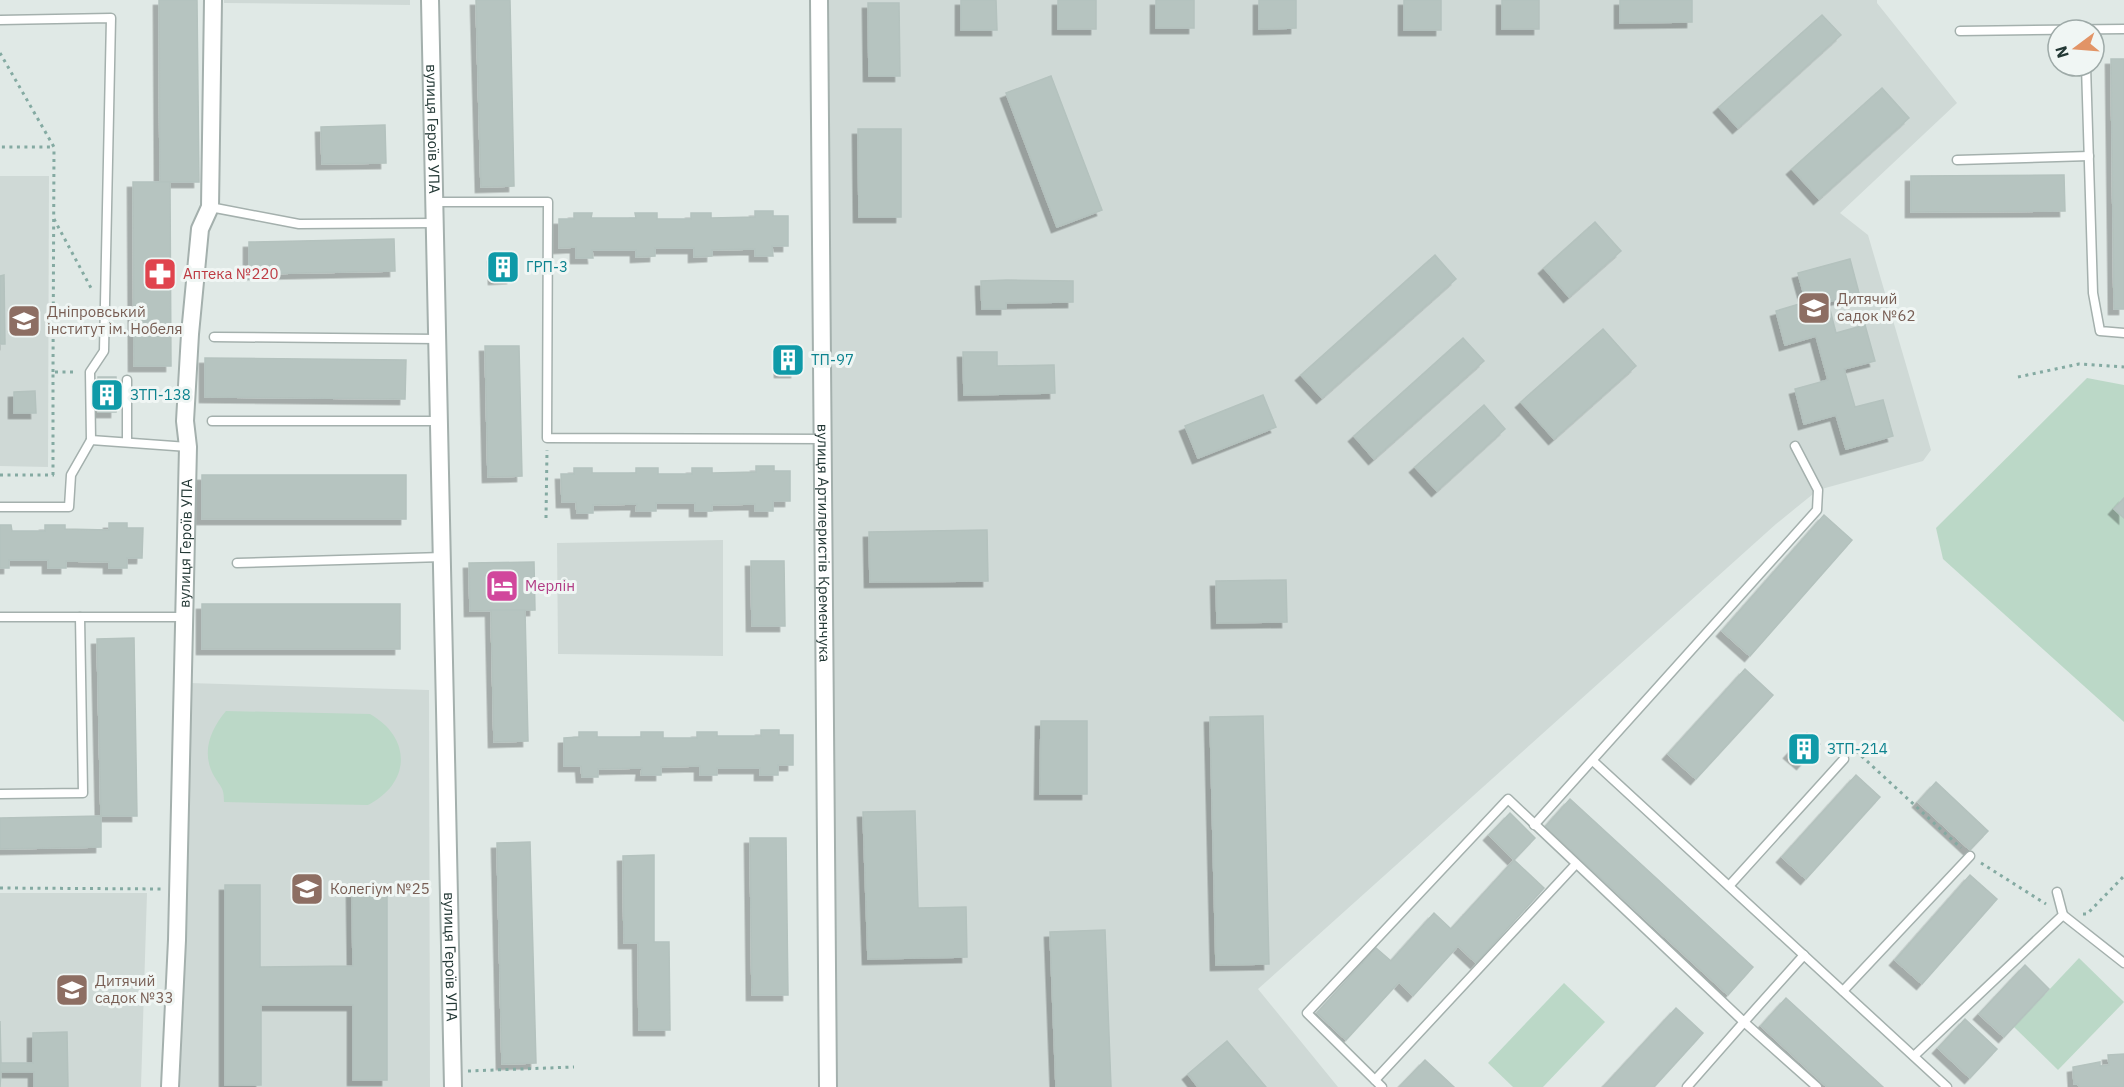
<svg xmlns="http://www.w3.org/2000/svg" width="2124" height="1087" viewBox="0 0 2124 1087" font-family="'IBM Plex Sans',sans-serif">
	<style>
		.built { fill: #cfd9d6 }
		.green { fill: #bbd8c7 }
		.building { fill: #b6c4c0; stroke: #b4c2be; stroke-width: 1.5; filter: url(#shadow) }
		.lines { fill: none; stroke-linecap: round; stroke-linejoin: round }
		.service-casing { stroke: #a4b0ad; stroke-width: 11 }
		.minor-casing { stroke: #a4b0ad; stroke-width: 20 }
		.path { stroke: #84aaa2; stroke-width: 3; stroke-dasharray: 3 4.5; stroke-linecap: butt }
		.service { stroke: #fff; stroke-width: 8 }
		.minor { stroke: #fff; stroke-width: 16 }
		.labels { text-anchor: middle; stroke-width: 6; stroke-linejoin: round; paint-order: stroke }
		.street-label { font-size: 15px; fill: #233835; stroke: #f0f6f4 }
		.culture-label { font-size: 15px; fill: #0d838f; stroke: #f0f6f4; text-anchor: start }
		.health-label { font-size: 15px; fill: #be3a42; stroke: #f0f6f4; text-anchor: start }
		.education-label { font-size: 15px; fill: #785e54; stroke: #f0f6f4; text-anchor: start }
		.hotel-label { font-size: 15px; fill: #b23c85; stroke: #f0f6f4; text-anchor: start }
	</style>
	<defs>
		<filter id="shadow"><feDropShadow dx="-5.5" dy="5.5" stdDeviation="0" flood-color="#0004"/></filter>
	</defs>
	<rect width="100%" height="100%" fill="#e0e9e6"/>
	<!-- built -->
	<g class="built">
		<path d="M224,0H410V5L224,3Z"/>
		<path d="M825,0H1877V3L1957,103L1840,213L1868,235L1931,450L1923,461L1818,490L1776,524L1258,989L1338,1087H818Z"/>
		<path d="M0,176H49L48,467L0,466Z"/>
		<path d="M723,540V656L558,654L557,543Z"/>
		<path d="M189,683L429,690L430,1087H179Z"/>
		<path d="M0,893H147L141,1087H0Z"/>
	</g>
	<!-- green -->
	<g class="green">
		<path d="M2087,378L2124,385V722L1943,559L1936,528Z"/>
		<path d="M226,711L370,714C412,738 411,783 368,805L224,802C224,787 221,788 214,776C201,753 210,730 226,711Z"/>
		<path d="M2079,958L2124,1002L2058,1070L2014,1027Z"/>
		<path d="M1564,983L1605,1022L1543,1087H1513L1488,1063Z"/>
	</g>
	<!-- building -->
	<g class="building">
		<path d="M159,0H197L199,182H160Z"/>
		<path d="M476,0H510L514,186L481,187Z"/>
		<path d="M961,0H996L997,30H961Z"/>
		<rect x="1058" y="0" width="38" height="29"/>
		<rect x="1156" y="0" width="38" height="28"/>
		<path d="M1259,0H1296V28L1259,29Z"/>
		<rect x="1404" y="0" width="37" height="30"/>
		<rect x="1502" y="0" width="37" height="29"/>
		<path d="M1620,0H1692V22L1620,23Z"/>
		<path d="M868,3H899L900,76H869Z"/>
		<path d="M1822,15L1841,35L1738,128L1719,107Z"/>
		<path d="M2111,59H2124V309H2114Z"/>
		<path d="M1051,76L1102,210L1057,227L1006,93Z"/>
		<path d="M1882,88L1909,118L1819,199L1792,169Z"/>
		<path d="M385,125L386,163L322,164L321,127Z"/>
		<path d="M858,129H901V217H859Z"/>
		<path d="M2064,175L2065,211L1911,212V176Z"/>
		<path d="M133,182H170L171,366H134Z"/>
		<path d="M755,211H773V216H788V246H772L773,256H755V249L712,250V256L694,257V248H655V256L636,257V250H592L593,258H576V247L559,248V219H574V213H592L591,218H636L635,213H657V219H691V213H711V218L755,217Z"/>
		<path d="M1595,222L1621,251L1569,297L1544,268Z"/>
		<path d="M394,239L395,271L249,274V242Z"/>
		<path d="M512,255V278L494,279L493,256Z"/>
		<path d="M1435,255L1456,279L1322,398L1301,375Z"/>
		<path d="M1850,259L1859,293L1828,302L1836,333L1865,325L1875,361L1844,369L1855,407L1883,400L1893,436L1846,449L1836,415L1804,424L1795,389L1828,380L1816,336L1785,345L1776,311L1806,302L1798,273Z"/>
		<path d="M4,275L5,344H0V276Z"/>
		<path d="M1007,280L1073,281V302L1006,303V309H982L981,281Z"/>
		<path d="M1603,329L1636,366L1554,439L1521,402Z"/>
		<path d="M1463,338L1484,361L1374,459L1354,436Z"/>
		<path d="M485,346H519L522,476L488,477Z"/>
		<path d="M796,348V372H780L779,349Z"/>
		<path d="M963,352H997V366L1054,365L1055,393L964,395Z"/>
		<path d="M205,358L406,360L405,399L205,397Z"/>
		<rect x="98" y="377" width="18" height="35"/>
		<path d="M35,391L36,413H14V392Z"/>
		<path d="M1263,395L1276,427L1198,458L1185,426Z"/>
		<path d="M1484,405L1505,429L1437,491L1415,467Z"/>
		<path d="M756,466H774V471H790V501H773V511H755V504L712,505V511H695V503H656V511H636L637,504L593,505V513H577L576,502H562L561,474H574V468H592V473H636V468H658V474H692V468H712V473L756,472Z"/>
		<rect x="202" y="475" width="204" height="44"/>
		<path d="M2124,498V518L2114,509Z"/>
		<path d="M1824,515L1852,540L1750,656L1722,631Z"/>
		<path d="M109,523H127V528H143L142,558H127V568H109V562L66,561V568H48V560H9V568H0V525H11L12,531H45V525H65V529L109,530Z"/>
		<path d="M987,530L988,581L870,582L869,532Z"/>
		<path d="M751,561H784L785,626H752Z"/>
		<path d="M534,562L535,610L470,611L469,563Z"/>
		<path d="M1286,580L1287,622L1217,623L1216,581Z"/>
		<rect x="202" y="604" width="198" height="45"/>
		<path d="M491,610H525L528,741L494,742Z"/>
		<path d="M134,638L137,816H101L97,639Z"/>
		<path d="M1745,669L1773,695L1696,779L1668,754Z"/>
		<path d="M1263,716L1269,964L1216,965L1210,717Z"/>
		<path d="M1041,721H1087V794H1040Z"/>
		<path d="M761,730H779V735H793V765H778V775H760V768H717V775H700V766L661,767V775H641L642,768L598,769V777H582L581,766H564V738L579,737V732H597V737H641V732H663V738H697V732H717V736H761Z"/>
		<path d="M1807,733L1820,744L1802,764L1789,753Z"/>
		<path d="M1856,775L1880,797L1806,879L1782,857Z"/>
		<path d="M1936,782L1988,831L1970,850L1918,802Z"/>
		<path d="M1570,799L1753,967L1728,995L1545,827Z"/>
		<path d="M915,811L918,908L966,907L967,957L868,959L863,812Z"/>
		<path d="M1510,813L1535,838L1514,860L1489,835Z"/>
		<path d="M101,816V847L0,849V818Z"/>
		<path d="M750,838H786L788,995H752Z"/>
		<path d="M530,842L536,1063L502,1064L497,843Z"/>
		<path d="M654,855V942H669L670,1030H639L638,943H624L623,856Z"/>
		<path d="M1514,860L1544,888L1476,963L1458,946L1413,996L1399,982L1346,1040L1317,1013L1376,948L1391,961L1434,913L1451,929Z"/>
		<path d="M1970,875L1997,899L1922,984L1895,960Z"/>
		<path d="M225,885H260V967L353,966L352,892H387V1080H353V1005H261V1085H225Z"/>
		<path d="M1105,930L1111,1087H1056L1050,932Z"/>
		<path d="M2025,965L2049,989L2004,1037L1979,1014Z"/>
		<path d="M1786,998L1883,1087H1827L1761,1026Z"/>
		<path d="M1676,1008L1703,1033L1654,1087H1603Z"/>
		<path d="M1965,1019L1997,1049L1970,1078L1938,1048Z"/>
		<path d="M0,1021L1,1063H33V1033L67,1032L68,1087H34V1072H1L0,1087Z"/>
		<path d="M1227,1041L1266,1087H1198L1188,1074Z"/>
		<path d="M2124,1054V1087H2079L2078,1084H2074L2073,1067L2100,1062V1066L2109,1065L2108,1055Z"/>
		<path d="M1425,1060L1454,1087H1399Z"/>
	</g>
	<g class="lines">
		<defs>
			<g id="service">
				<path d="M0,20L111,18L104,351L90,372L91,440"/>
				<path d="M1960,31L2124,29"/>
				<path d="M2086,66L2093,293L2100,331L2124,333"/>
				<path d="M1957,160L2089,156"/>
				<path d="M435,202H548L547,438L823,439"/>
				<path d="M210,207L299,224L435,223"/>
				<path d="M214,337L438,339"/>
				<path d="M127,380V442"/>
				<path d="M212,421H439"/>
				<path d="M0,507H69L71,475L91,440L188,447"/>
				<path d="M237,563L443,557"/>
				<path d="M0,617H80"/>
				<path d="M1593,761L1947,1087"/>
				<path d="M0,794L83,793L80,617H184"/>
				<path d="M1534,825L1817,510L1818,490L1795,446"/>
				<path d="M1729,886L1844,759"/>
				<path d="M2063,915L2124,963"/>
				<path d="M1843,991L1970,856"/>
				<path d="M1914,1056L2063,915L2057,892"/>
				<path d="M1375,1080L1576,864"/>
				<path d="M1382,1087L1307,1013L1508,799L1744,1022L1804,955"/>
				<path d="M1687,1087L1744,1022L1817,1087"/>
			</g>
			<g id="minor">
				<path id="s1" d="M430,0L453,1087"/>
				<path id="s2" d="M819,0L828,1087"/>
				<path id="s3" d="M170,1087L177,940L188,447L185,421L190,334L200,229L210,207L213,0"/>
			</g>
		</defs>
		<!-- service casing -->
		<use href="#service" class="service-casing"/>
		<!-- minor casing -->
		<use href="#minor" class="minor-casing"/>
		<!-- path -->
		<g class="path">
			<path d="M0,53L54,147H0"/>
			<path d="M54,219L91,288"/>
			<path d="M53,372L54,147"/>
			<path d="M2018,377L2079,364L2124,367"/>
			<path d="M0,475H54"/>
			<path d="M53,475V372H76"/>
			<path d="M546,518L547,450"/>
			<path d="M1856,751L1961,848"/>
			<path d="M1981,863L2046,904"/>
			<path d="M0,888L163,889"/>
			<path d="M2083,914H2087L2124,876"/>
			<path d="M468,1071L574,1067"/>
		</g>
		<!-- service -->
		<use href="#service" class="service"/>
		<!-- minor -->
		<use href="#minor" class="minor"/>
	</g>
	<!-- icons -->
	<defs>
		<symbol id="building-square" viewBox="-11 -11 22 22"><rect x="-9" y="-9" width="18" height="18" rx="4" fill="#0f9aa8" stroke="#f0f6f4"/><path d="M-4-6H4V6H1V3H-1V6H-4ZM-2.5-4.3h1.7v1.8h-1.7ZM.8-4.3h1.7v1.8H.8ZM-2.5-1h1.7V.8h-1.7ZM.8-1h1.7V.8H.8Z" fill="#fff"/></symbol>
		<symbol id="pharmacy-square" viewBox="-11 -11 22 22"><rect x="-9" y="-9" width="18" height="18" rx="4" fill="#e0444e" stroke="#f0f6f4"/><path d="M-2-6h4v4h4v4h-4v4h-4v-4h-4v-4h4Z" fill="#fff"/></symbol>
		<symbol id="school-square" viewBox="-11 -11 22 22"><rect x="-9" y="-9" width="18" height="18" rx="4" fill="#8d6e63" stroke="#f0f6f4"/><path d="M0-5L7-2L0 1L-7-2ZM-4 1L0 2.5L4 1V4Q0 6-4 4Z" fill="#fff"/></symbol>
		<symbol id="university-square" viewBox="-11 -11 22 22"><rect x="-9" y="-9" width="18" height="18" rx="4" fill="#8d6e63" stroke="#f0f6f4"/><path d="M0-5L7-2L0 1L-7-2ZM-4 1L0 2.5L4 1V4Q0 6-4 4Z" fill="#fff"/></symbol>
		<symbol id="hotel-square" viewBox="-11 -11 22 22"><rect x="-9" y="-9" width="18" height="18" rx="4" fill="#d1479c" stroke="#f0f6f4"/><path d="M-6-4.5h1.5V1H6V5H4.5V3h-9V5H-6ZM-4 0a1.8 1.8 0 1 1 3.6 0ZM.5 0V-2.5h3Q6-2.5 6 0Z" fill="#fff"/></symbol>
	</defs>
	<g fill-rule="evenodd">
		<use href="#building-square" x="484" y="248" width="38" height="38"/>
		<use href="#pharmacy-square" x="141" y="255" width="38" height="38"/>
		<use href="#school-square" x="1795" y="289" width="38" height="38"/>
		<use href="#university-square" x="5" y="302" width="38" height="38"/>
		<use href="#building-square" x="769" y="341" width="38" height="38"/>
		<use href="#building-square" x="88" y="376" width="38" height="38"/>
		<use href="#hotel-square" x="483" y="567" width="38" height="38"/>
		<use href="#building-square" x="1785" y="730" width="38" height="38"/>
		<use href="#school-square" x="288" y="870" width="38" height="38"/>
		<use href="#school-square" x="53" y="971" width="38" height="38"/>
	</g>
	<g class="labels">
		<!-- street labels -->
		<g class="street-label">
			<text dy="5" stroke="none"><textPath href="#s1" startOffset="129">вулиця Героїв УПА</textPath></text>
			<text dy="5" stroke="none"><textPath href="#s3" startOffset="544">вулиця Героїв УПА</textPath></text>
			<text dy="5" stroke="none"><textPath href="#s2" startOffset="543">вулиця Артилеристів Кременчука</textPath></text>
			<text dy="5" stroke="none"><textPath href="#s1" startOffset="957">вулиця Героїв УПА</textPath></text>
		</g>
		<!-- culture labels -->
		<g class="culture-label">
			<text x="526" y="272">ГРП-3</text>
			<text x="811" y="365">ТП-97</text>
			<text x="130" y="400">ЗТП-138</text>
			<text x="1827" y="754">ЗТП-214</text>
		</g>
		<!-- health labels -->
		<g class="health-label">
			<text x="183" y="279">Аптека №220</text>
		</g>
		<!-- education labels -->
		<g class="education-label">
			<text x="1837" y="304">Дитячий<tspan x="1837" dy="17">садок №62</tspan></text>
			<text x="47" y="317">Дніпровський<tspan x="47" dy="17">інститут ім. Нобеля</tspan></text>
			<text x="330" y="894">Колегіум №25</text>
			<text x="95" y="986">Дитячий<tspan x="95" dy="17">садок №33</tspan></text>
		</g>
		<!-- hotel labels -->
		<g class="hotel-label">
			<text x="525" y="591">Мерлін</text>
		</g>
	</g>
	<!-- north arrow -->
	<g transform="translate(2076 48) rotate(254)"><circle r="28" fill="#f0f6f4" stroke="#9eaaa8" stroke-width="1.5"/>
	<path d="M0-4.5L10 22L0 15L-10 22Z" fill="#e29466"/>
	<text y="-9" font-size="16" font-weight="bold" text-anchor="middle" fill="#233835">N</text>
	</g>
</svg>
